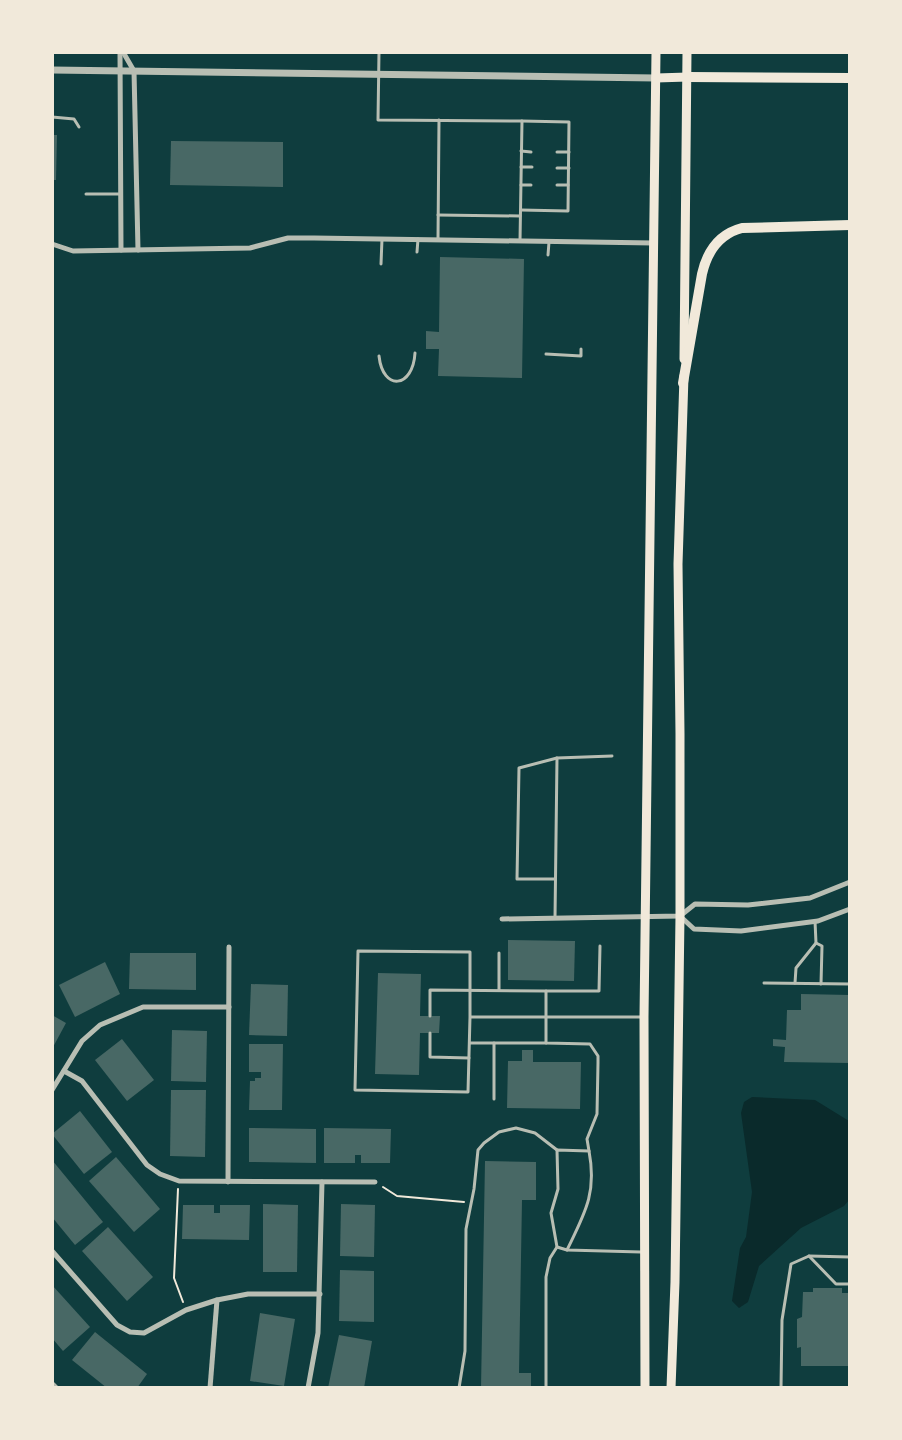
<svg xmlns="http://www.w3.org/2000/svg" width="902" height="1440" viewBox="0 0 902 1440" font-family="'Noto Sans',sans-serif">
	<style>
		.water { fill: #0a2a2b }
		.building { fill: #486865 }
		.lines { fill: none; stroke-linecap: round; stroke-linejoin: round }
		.path { stroke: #f1e9da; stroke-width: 2 }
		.service { stroke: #b8beb3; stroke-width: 3 }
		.minor { stroke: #b8beb3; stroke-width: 5 }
		.tertiary { stroke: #b8beb3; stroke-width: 7 }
		.trunk { stroke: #f1e9da; stroke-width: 9 }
		.motorway { stroke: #f1e9da; stroke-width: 10 }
	</style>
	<rect width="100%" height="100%" fill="#0f3d3e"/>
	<!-- water -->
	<path class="water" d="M752,1097L815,1100L849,1121V1200L844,1206L801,1228L759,1266L748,1302L739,1308L732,1301L740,1248L746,1237L752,1192L741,1113L744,1102Z"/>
	<!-- building -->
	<g class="building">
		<path d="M52,135H57L56,180H52Z"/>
		<path d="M171,141L283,142V187L170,185Z"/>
		<path d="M440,257L524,259L522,378L438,376L439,349H426V331L439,332Z"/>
		<path d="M508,940L575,941L574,981L508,980Z"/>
		<path d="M130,953H196V990L129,989Z"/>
		<path d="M105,962L120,994L75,1017L59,985Z"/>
		<path d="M378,973L421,974L420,1016H440L439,1033H420L419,1075L375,1074Z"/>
		<path d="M251,984L288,985L287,1036L249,1035Z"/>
		<path d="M801,994L850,995V1063L784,1062L785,1047L773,1046V1039L786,1040L787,1010H801Z"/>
		<path d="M52,1015L66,1023L52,1049Z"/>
		<path d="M172,1030L207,1031L206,1082L171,1081Z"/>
		<path d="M122,1039L154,1080L127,1101L95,1060Z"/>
		<path d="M249,1044H283L282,1110H249L250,1081H255V1078H261V1072H249Z"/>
		<path d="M522,1050H533V1062H581L580,1109L507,1108L508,1061H522Z"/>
		<path d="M171,1090H206L205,1157L170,1156Z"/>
		<path d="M80,1111L112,1152L84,1174L52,1134Z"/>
		<path d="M249,1128L316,1129V1163L249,1162Z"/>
		<path d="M324,1128L391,1129L390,1163H361V1155H355V1163H324Z"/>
		<path d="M116,1157L160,1209L134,1232L89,1181Z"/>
		<path d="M52,1160L103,1222L75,1245L52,1217Z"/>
		<path d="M485,1161L536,1162V1200H522L519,1373H531V1388H481Z"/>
		<path d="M263,1204L298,1205L297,1272H263Z"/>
		<path d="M341,1204L375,1205L374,1257L340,1256Z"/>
		<path d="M183,1205H214V1213H220V1205H250L249,1240L182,1239Z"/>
		<path d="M108,1227L153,1277L127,1301L82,1251Z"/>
		<path d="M340,1270L374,1271V1322L339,1321Z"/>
		<path d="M52,1285L90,1327L63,1351L52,1338Z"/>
		<path d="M813,1288H842V1293H850V1366H801V1347L797,1348V1319L802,1317L803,1292H813Z"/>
		<path d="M260,1313L295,1319L284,1386L250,1381Z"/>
		<path d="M95,1332L147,1374L137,1388H107L72,1360Z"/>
		<path d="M339,1335L372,1341L364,1388H328Z"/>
	</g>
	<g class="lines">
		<!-- path -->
		<g class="path">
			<path d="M383,1187L397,1196L464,1202"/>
			<path d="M178,1189L174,1278L183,1302"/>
		</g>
		<!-- service -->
		<g class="service">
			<path d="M379,52L378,120L522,121L520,241"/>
			<path d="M52,117L74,119L79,127"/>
			<path d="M521,151L531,152"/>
			<path d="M557,152H569"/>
			<path d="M521,167H532"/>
			<path d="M557,168H569"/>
			<path d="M521,185H531"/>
			<path d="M557,185H568"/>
			<path d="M86,194H121"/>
			<path d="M521,210L568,211L569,122L522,121"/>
			<path d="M438,215L520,216"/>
			<path d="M438,239L439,120"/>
			<path d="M417,252L418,239"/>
			<path d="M548,255L549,242"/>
			<path d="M381,264L382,239"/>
			<path d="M546,354L581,356V349"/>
			<path d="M379,356C383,392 413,388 415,353"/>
			<path d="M555,879H517L519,768L557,758L612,756"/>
			<path d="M555,918L557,758"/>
			<path d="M816,943L822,946L821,984"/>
			<path d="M499,953V990"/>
			<path d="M764,983L850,984"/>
			<path d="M795,983L796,968L816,943L815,921"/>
			<path d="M546,991H599L600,946"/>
			<path d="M430,1016V990L546,991V1043L590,1044L598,1056V1063L597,1114L587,1139L589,1151"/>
			<path d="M470,1017V952L358,951L355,1090L468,1092L470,1017H643"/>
			<path d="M430,1033V1057L469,1058"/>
			<path d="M470,1043H546"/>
			<path d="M494,1043V1099"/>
			<path d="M557,1247L567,1250L641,1252"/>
			<path d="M809,1256L850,1257"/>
			<path d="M459,1388L465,1351L466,1229L474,1189L478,1150L484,1143L499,1132L516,1128L535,1133L557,1150"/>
			<path d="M546,1388V1277L550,1258L557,1247L551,1213L558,1189L557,1150L589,1151C597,1193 585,1213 567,1250"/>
			<path d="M781,1388L782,1320L791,1264L809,1256L836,1284H850"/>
		</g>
		<!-- minor -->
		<g class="minor">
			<path d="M120,52L121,250"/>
			<path d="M123,52L134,71L138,250"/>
			<path d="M52,244L73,251L250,248L288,238H314L653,243"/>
			<path d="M681,917L694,929L741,931L818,921L850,909"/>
			<path d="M502,919L680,916L695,904L748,905L810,898L850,882"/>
			<path d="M64,1071L82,1081L147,1165L160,1174L179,1181L375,1182"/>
			<path d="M52,1090L82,1041L100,1025L143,1007H229"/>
			<path d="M228,1182L229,947"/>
			<path d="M52,1251L117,1325L130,1332L144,1333L186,1310L217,1300L248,1294H320"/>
			<path d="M210,1388L217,1300"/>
			<path d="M308,1388L318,1333L322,1182"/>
		</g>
		<!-- tertiary -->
		<g class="tertiary">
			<path d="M52,70L656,78"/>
			<path d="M52,1385L55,1388"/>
		</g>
		<!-- trunk -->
		<g class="trunk">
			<path d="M656,78L688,77"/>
			<path d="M684,359L687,52"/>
			<path d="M645,1388L644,1017L656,52"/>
			<path d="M671,1388L675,1282L680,916V734L678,564L684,376"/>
		</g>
		<!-- motorway -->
		<g class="motorway">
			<path d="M688,77L850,78"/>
			<path d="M683,383L702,274C707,252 719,234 742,228L850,225"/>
		</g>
	</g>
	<!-- border -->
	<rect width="902" height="1440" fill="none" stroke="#f1e9da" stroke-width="108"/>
</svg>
